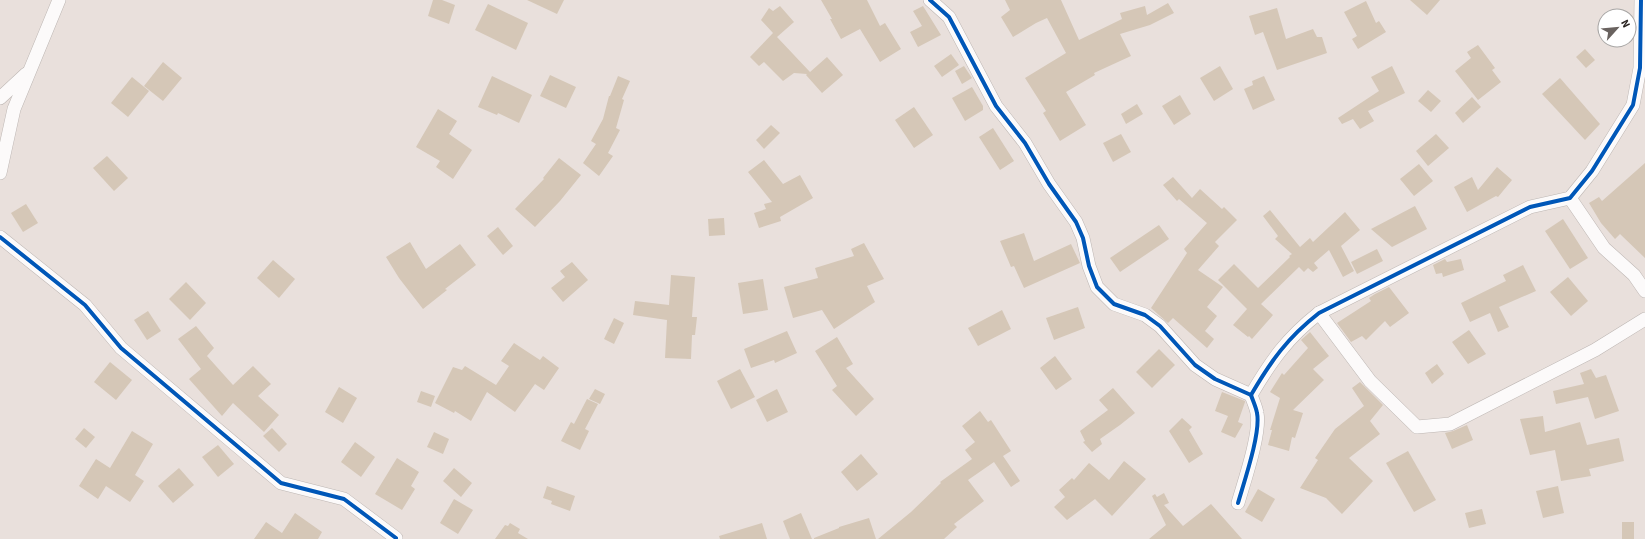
<svg xmlns="http://www.w3.org/2000/svg" width="1645" height="539" viewBox="0 0 1645 539" font-family="'Source Sans 3',sans-serif">
	<style>
		.building { fill: #d5c7b7 }
		.lines { fill: none; stroke-linecap: round; stroke-linejoin: round }
		.street-casing { stroke: #bdb6b3; stroke-width: 14 }
		.street { stroke: #fcfafa; stroke-width: 13 }
		.cycleway-casing { stroke: #fff; stroke-width: 6 }
		.cycleway { stroke: #0057b8; stroke-width: 4 }
	</style>
	<rect width="100%" height="100%" fill="#e9e0dc"/>
	<!-- building -->
	<g class="building">
		<path d="M433,0H442L455,5L449,24L428,16Z"/>
		<path d="M527,0H564L557,14Z"/>
		<path d="M821,0H867L880,26L885,23L901,49L880,62L860,29L841,39L830,19H832Z"/>
		<path d="M1005,0H1061L1079,40L1122,19L1120,13L1145,6L1147,15L1168,3L1174,13L1150,25L1120,34L1131,56L1094,73L1095,75L1066,92L1086,125L1060,141L1043,113L1046,111L1025,78L1066,53L1047,18L1036,23L1013,37L1001,17L1010,10Z"/>
		<path d="M1410,0H1440L1427,15Z"/>
		<path d="M1366,1L1376,23L1379,21L1386,32L1358,49L1352,39L1357,36L1344,12Z"/>
		<path d="M488,4L528,23L516,50L475,30Z"/>
		<path d="M780,6L794,22L777,37L810,72L827,57L843,75L822,93L806,75L807,74L794,73L783,81L764,62L759,66L750,57L773,33L761,20L769,8L773,11Z"/>
		<path d="M923,6L941,35L918,47L910,32L922,26L913,11Z"/>
		<path d="M1277,8L1286,39L1313,29L1317,37H1322L1327,53L1277,70L1263,32L1255,35L1249,16Z"/>
		<path d="M1478,45L1495,68L1492,70L1501,82L1478,100L1455,71L1471,58L1467,52Z"/>
		<path d="M1585,49L1595,60L1586,68L1576,57Z"/>
		<path d="M951,54L959,65L942,77L934,66Z"/>
		<path d="M163,62L182,78L163,101L144,86Z"/>
		<path d="M964,66L972,78L962,84L955,71Z"/>
		<path d="M1220,66L1233,89L1214,101L1200,78Z"/>
		<path d="M1392,66L1405,93L1368,111L1374,121L1360,129L1353,119L1342,124L1338,118L1379,91L1371,77Z"/>
		<path d="M550,75L576,87L566,108L540,96Z"/>
		<path d="M492,76L532,95L519,123L498,113L497,115L478,107Z"/>
		<path d="M618,76L630,81L622,99L624,100L616,128L620,130L608,153L613,156L599,176L583,163L596,144L591,141L603,119L609,96H610Z"/>
		<path d="M1264,76L1275,100L1253,110L1244,89L1253,85L1252,81Z"/>
		<path d="M132,77L149,91L128,117L111,103Z"/>
		<path d="M1560,78L1600,124L1585,140L1542,94Z"/>
		<path d="M972,87L983,106V110L965,121L952,98Z"/>
		<path d="M1428,90L1441,101L1431,112L1418,101Z"/>
		<path d="M1180,95L1191,114L1174,125L1162,106Z"/>
		<path d="M1472,97L1481,107L1463,123L1455,113Z"/>
		<path d="M1137,104L1143,114L1126,124L1121,114Z"/>
		<path d="M914,107L933,135L914,148L895,120Z"/>
		<path d="M438,109L457,121L449,134L472,150L453,179L436,167L440,161L416,147Z"/>
		<path d="M771,125L780,133L764,149L756,140Z"/>
		<path d="M993,128L1014,161L1000,170L979,137Z"/>
		<path d="M1121,134L1131,152L1113,162L1103,143Z"/>
		<path d="M1436,134L1449,148L1428,166L1416,151Z"/>
		<path d="M107,156L128,178L114,191L93,168Z"/>
		<path d="M559,158L581,175L560,201L535,227L515,209L544,179L543,178Z"/>
		<path d="M764,160L783,184L800,175L813,198L780,217L781,221L759,228L754,213L766,209L764,204L772,202L748,172Z"/>
		<path d="M1645,163V258L1620,234L1615,239L1601,223L1589,203L1599,197L1602,201Z"/>
		<path d="M1419,164L1433,181L1414,196L1400,179Z"/>
		<path d="M1497,167L1512,180L1498,197L1496,196L1467,212L1454,187L1472,177L1478,190Z"/>
		<path d="M1173,177L1192,198L1200,189L1222,209L1224,207L1237,220L1215,242L1219,246L1198,270L1223,287L1207,307L1217,316L1205,331L1214,339L1207,348L1173,318L1168,323L1151,308L1187,253L1184,249L1207,223L1179,199L1177,201L1163,185Z"/>
		<path d="M26,204L38,223L23,232L11,213Z"/>
		<path d="M1415,206L1427,229L1392,247L1371,229Z"/>
		<path d="M1270,210L1300,247L1310,238L1313,242L1345,212L1360,230L1341,246L1354,271L1343,277L1329,250L1314,263L1318,268L1313,272L1308,268L1304,272L1299,267L1261,304L1273,315L1252,339L1249,336L1248,337L1233,325L1247,309L1218,280L1234,264L1258,288L1290,257L1289,256L1292,254L1275,239L1278,236L1263,216Z"/>
		<path d="M724,218L725,235L709,236L708,219Z"/>
		<path d="M1563,219L1588,258L1570,269L1545,231Z"/>
		<path d="M1159,225L1169,239L1120,272L1110,258Z"/>
		<path d="M498,227L513,246L503,255L487,236Z"/>
		<path d="M1024,233L1034,261L1071,244L1080,263L1024,288L1014,266L1011,267L1000,241Z"/>
		<path d="M410,242L426,269L460,244L476,265L445,289L447,290L423,309L399,278L386,257Z"/>
		<path d="M864,243L884,279L867,286L875,302L834,329L822,310L793,318L784,287L818,278L815,268L854,256L851,249Z"/>
		<path d="M1377,249L1383,261L1357,274L1351,262Z"/>
		<path d="M1445,259L1447,262L1461,259L1464,270L1443,277L1442,273L1436,274L1433,265Z"/>
		<path d="M273,260L295,279L279,298L257,278Z"/>
		<path d="M572,262L588,280L563,302L551,288L565,277L560,271Z"/>
		<path d="M1523,265L1536,291L1499,307L1509,327L1498,332L1490,313L1470,322L1461,303L1506,281L1503,275Z"/>
		<path d="M671,275L695,277L692,317H697L695,335H692L691,359L665,358L667,320L633,315L635,301L669,305Z"/>
		<path d="M1568,277L1588,301L1571,316L1550,292Z"/>
		<path d="M763,279L768,310L743,314L738,283Z"/>
		<path d="M186,282L206,303L190,320L169,299Z"/>
		<path d="M1389,287L1409,313L1390,327L1385,321L1366,340L1362,336L1351,342L1337,323L1371,301L1369,298L1375,294Z"/>
		<path d="M1078,307L1085,328L1054,340L1046,318Z"/>
		<path d="M1002,310L1011,329L978,346L968,328Z"/>
		<path d="M148,311L161,331L147,340L134,320Z"/>
		<path d="M614,318L624,323L614,344L604,339Z"/>
		<path d="M196,326L214,348L207,356L233,385L253,366L271,384L258,396L279,415L264,432L233,403L222,416L189,379L201,369L178,339Z"/>
		<path d="M1469,330L1486,354L1468,364L1452,342Z"/>
		<path d="M787,331L797,353L775,363L774,360L751,368L744,349Z"/>
		<path d="M1310,332L1329,356L1313,369L1324,380L1293,410L1303,413L1295,438L1292,437L1289,451L1268,445L1272,430H1270L1280,398L1270,392L1282,373L1284,375L1308,348L1301,340Z"/>
		<path d="M837,337L853,364L846,368L874,399L856,416L832,390L837,386L815,351Z"/>
		<path d="M514,343L540,360L543,356L559,368L544,390L535,384L515,412L487,392L471,421L455,411L454,413L435,403L453,367L462,370L465,366L496,385L509,366L501,361Z"/>
		<path d="M1159,349L1175,365L1152,388L1136,372Z"/>
		<path d="M1055,356L1072,379L1056,390L1040,368Z"/>
		<path d="M110,362L132,380L116,400L94,382Z"/>
		<path d="M1437,364L1444,374L1432,384L1425,373Z"/>
		<path d="M740,369L755,397L731,409L717,381Z"/>
		<path d="M1591,369L1596,378L1606,375L1619,411L1595,419L1588,397L1556,404L1553,391L1584,384L1580,373Z"/>
		<path d="M1360,382L1383,405L1370,421L1380,434L1349,458L1373,481L1342,514L1326,498L1300,488L1318,460L1315,458L1335,429L1364,406L1352,388Z"/>
		<path d="M339,387L357,398L343,423L325,412Z"/>
		<path d="M1113,388L1135,413L1120,425L1100,439L1102,444L1092,452L1083,442L1085,441L1080,431L1108,410L1099,400Z"/>
		<path d="M595,389L605,394L600,404L589,399Z"/>
		<path d="M777,389L788,412L767,422L756,400Z"/>
		<path d="M421,391L435,396L431,407L417,402Z"/>
		<path d="M1222,392L1245,401V402L1238,422L1243,424L1235,438L1221,432L1228,416L1215,411Z"/>
		<path d="M587,399L598,404L585,429L589,431L580,450L561,441L571,422L574,424Z"/>
		<path d="M980,411L988,422L991,420L1011,451L1003,456L1020,481L1011,487L994,462L968,480L984,501L954,524L957,527L944,539H878L911,512L941,483L940,482L972,459L965,450L975,442L962,426Z"/>
		<path d="M1543,416L1545,432L1580,422L1587,445L1619,438L1624,461L1589,469L1591,476L1561,481L1555,450L1530,455L1520,419Z"/>
		<path d="M1182,418L1192,427L1189,430L1203,454L1189,463L1169,431Z"/>
		<path d="M1467,425L1473,440L1452,449L1445,433L1453,431Z"/>
		<path d="M84,428L95,437L86,448L75,439Z"/>
		<path d="M272,428L287,444L279,452L263,436Z"/>
		<path d="M132,431L153,444L135,475L144,481L130,502L106,486L98,499L79,486L96,459L110,468Z"/>
		<path d="M434,432L449,439L443,454L427,447Z"/>
		<path d="M355,442L375,457L361,477L341,462Z"/>
		<path d="M218,445L234,464L218,477L202,457Z"/>
		<path d="M1408,451L1436,500L1414,512L1386,463Z"/>
		<path d="M861,454L878,474L857,491L841,472Z"/>
		<path d="M397,458L419,472L411,486L415,489L402,510L375,494Z"/>
		<path d="M1124,461L1146,479L1112,516L1095,499L1067,520L1054,507L1065,497L1059,490L1072,478L1074,480L1089,463L1109,480Z"/>
		<path d="M179,468L194,485L173,503L158,486Z"/>
		<path d="M454,468L472,483L461,497L443,481Z"/>
		<path d="M547,486L575,496L570,511L551,504L552,501L543,498Z"/>
		<path d="M1558,486L1564,513L1543,518L1536,491Z"/>
		<path d="M1258,489L1275,499L1262,522L1245,512Z"/>
		<path d="M1164,493L1169,503L1164,505L1183,526L1211,504L1242,539H1149L1166,525L1152,496L1155,494L1157,497Z"/>
		<path d="M454,499L473,510L458,534L440,523Z"/>
		<path d="M1482,509L1486,524L1469,528L1465,513Z"/>
		<path d="M295,513L322,532L318,539H254L266,522L282,533Z"/>
		<path d="M801,513L812,539H790L783,521Z"/>
		<path d="M869,518L876,539H814V538L839,528V527Z"/>
		<rect x="1622" y="522" width="12" height="17"/>
		<path d="M510,523L520,529L518,533L528,539H495L505,525L508,526Z"/>
		<path d="M762,523L767,539H720L719,536Z"/>
	</g>
	<g class="lines">
		<defs>
			<g id="street">
				<path d="M930,0L949,17L996,106L1025,143L1049,184L1076,222L1083,238L1089,266L1097,287L1114,304L1145,315L1160,326L1195,365L1215,379L1251,395C1253,401 1256,407 1257,413C1261,433 1244,482 1238,503"/>
				<path d="M0,98L26,74"/>
				<path d="M0,173L14,109L59,0"/>
				<path d="M1570,198L1604,248L1634,275L1645,291"/>
				<path d="M0,237L85,305L121,348L281,483L344,499L396,538"/>
				<path d="M1319,313L1370,381L1417,427L1450,424L1595,350L1645,319"/>
				<path d="M1251,395C1271,361 1287,338 1319,313L1530,207L1570,198L1592,171L1633,105L1640,68L1641,0"/>
			</g>
		</defs>
		<!-- street casing -->
		<use href="#street" class="street-casing"/>
		<!-- street -->
		<use href="#street" class="street"/>
		<defs>
			<g id="cycleway">
				<path d="M930,0L949,17L996,106L1025,143L1049,184L1076,222L1083,238L1089,266L1097,287L1114,304L1145,315L1160,326L1195,365L1215,379L1251,395C1253,401 1256,407 1257,413C1261,433 1244,482 1238,503"/>
				<path d="M0,237L85,305L121,348L281,483L344,499L396,538"/>
				<path d="M1251,395C1271,361 1287,338 1319,313L1530,207L1570,198L1592,171L1633,105L1640,68L1641,0"/>
			</g>
		</defs>
		<!-- cycleway casing -->
		<use href="#cycleway" class="cycleway-casing"/>
		<!-- cycleway -->
		<use href="#cycleway" class="cycleway"/>
	</g>
	<!-- north arrow -->
	<g transform="translate(1617 28) rotate(63)"><circle r="19" fill="#ffffff" stroke="#a7a5a4"/>
	<path d="M0-3L7 15L0 10L-7 15Z" fill="#69625f"/>
	<text y="-6" font-size="11" font-weight="bold" text-anchor="middle" fill="#241e1b">N</text>
	</g>
</svg>
